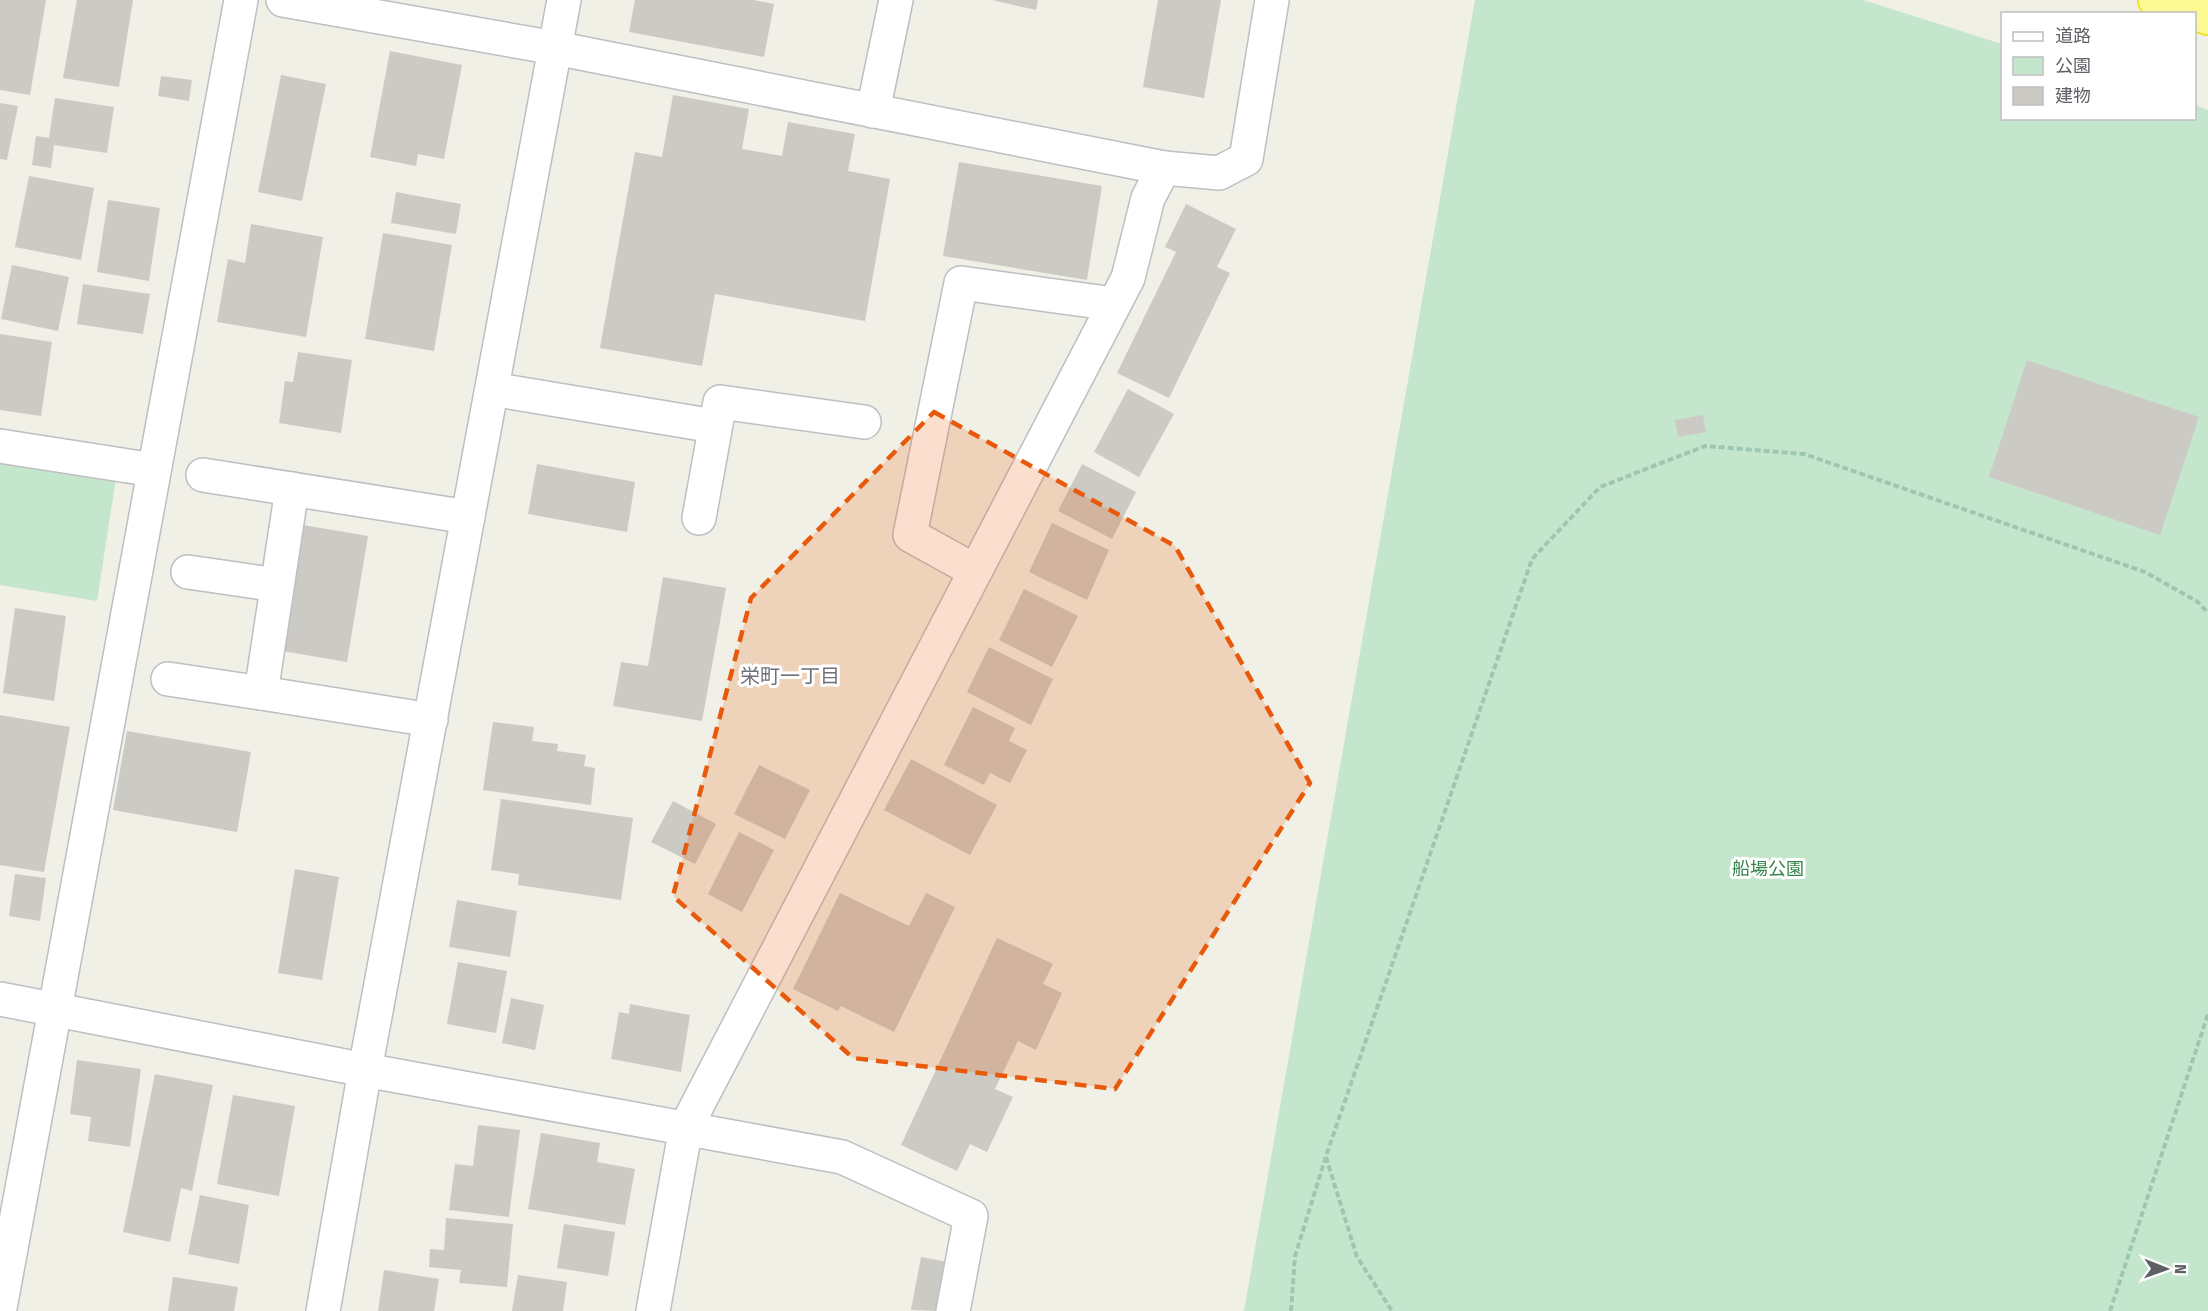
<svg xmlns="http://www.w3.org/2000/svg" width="2208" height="1311" viewBox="0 0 2208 1311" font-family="'Fira Sans Condensed','Noto Sans JP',sans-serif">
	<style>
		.green { fill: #c4e6cc }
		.building { fill: #cccac4 }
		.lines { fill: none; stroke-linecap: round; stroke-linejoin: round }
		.minor-casing { stroke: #bebec4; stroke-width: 36 }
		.highway-casing { stroke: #f1df05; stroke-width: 36 }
		.path { stroke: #9dc7b3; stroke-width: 4; stroke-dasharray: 6 3; stroke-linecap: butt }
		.minor { stroke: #fff; stroke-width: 33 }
		.highway { stroke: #fbf992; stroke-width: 33 }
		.marked { fill: #e8590c; fill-opacity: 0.2; stroke: #e8590c; stroke-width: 4.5; stroke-dasharray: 12 8; stroke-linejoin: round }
		.labels { text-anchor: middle; stroke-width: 6; stroke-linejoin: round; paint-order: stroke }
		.park-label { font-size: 18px; fill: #37844d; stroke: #fff }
		.neighbourhood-label { font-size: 20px; fill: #6f7178; stroke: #fff }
	</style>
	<rect width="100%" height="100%" fill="#f0f0e6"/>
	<!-- green -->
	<g class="green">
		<path d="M1475,0H1863L2002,44V118H2194L2195,105L2208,110V1311H1244Z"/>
		<path d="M0,460L116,478L97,601L0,585Z"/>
	</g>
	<!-- building -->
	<g class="building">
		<path d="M0,0H46L30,95L0,90Z"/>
		<path d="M77,0H133L119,87L63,78Z"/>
		<path d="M635,0H754L774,4L764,57L629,32Z"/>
		<path d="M992,0H1038L1036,10Z"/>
		<path d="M1158,0H1221L1204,98L1143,87Z"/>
		<path d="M390,51L462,65L444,159L418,154L416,166L370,157Z"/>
		<path d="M281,75L326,84L302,201L258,192Z"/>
		<path d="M161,76L192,80L189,101L158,96Z"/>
		<path d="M673,95L749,109L742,149L782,156L788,122L855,134L848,171L890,179L865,321L715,294L702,366L600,348L635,152L662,157Z"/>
		<path d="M55,98L114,107L107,153L54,145L51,168L32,165L36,136L49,138Z"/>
		<path d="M0,103L18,106L7,160L0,159Z"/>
		<path d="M959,162L1102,186L1087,280L943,256Z"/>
		<path d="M29,176L94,188L81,260L15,247Z"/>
		<path d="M396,192L461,204L456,234L391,223Z"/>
		<path d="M108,200L160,208L149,281L97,272Z"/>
		<path d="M1186,204L1236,229L1217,267L1230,273L1169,398L1117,373L1176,252L1165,247Z"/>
		<path d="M251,224L323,237L306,337L217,322L228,259L245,263Z"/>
		<path d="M383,233L452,245L434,351L365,339Z"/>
		<path d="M12,265L69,277L58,331L1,319Z"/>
		<path d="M83,284L150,294L143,334L77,324Z"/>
		<path d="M0,334L52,342L41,416L0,410Z"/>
		<path d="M298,352L352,360L341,433L279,423L285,381L293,382Z"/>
		<path d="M2027,360L2199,417L2160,535L1989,477Z"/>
		<path d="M1128,389L1174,414L1139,477L1094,452Z"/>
		<path d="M1703,415L1706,432L1678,437L1675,420Z"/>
		<path d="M537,464L635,482L627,532L528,514Z"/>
		<path d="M1082,464L1136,492L1112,539L1058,511Z"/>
		<path d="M1052,523L1109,550L1087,600L1029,572Z"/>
		<path d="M303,525L368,536L347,662L282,651Z"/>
		<path d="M663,577L726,588L702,721L613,706L621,662L648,666Z"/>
		<path d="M1024,589L1078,616L1052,667L999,640Z"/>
		<path d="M15,608L66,616L54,701L3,693Z"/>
		<path d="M989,647L1053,679L1031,725L967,692Z"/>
		<path d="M973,707L1015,728L1009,741L1027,750L1010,783L990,773L984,785L944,765Z"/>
		<path d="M0,715L70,727L44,872L0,865Z"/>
		<path d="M493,722L534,727L532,741L558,744L557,751L586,755L584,766L595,768L591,805L483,790Z"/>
		<path d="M127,731L251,752L237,832L113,810Z"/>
		<path d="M911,759L997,805L970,855L884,810Z"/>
		<path d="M759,765L810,790L785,839L734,814Z"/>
		<path d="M501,799L633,818L621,900L518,885L519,874L491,870Z"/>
		<path d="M673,801L716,824L695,864L651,842Z"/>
		<path d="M739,832L774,850L742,912L708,894Z"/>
		<path d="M295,869L339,877L322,980L278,973Z"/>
		<path d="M15,874L46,878L40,921L9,916Z"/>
		<path d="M840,893L909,926L926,893L955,907L894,1032L841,1006L838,1011L793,989Z"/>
		<path d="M457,900L517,911L510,957L449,947Z"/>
		<path d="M997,938L1053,964L1043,984L1062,993L1036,1050L1018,1041L995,1089L1013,1097L987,1152L970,1144L957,1171L901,1145Z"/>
		<path d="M458,962L507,971L496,1033L447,1024Z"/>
		<path d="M511,998L544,1005L535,1050L502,1043Z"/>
		<path d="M630,1004L690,1015L681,1072L611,1059L619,1012L629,1014Z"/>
		<path d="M77,1060L141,1069L130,1147L88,1141L91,1117L70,1114Z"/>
		<path d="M155,1074L213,1085L192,1191L181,1188L170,1242L123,1232Z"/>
		<path d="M233,1095L295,1106L279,1196L217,1184Z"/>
		<path d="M478,1125L520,1130L509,1217L449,1210L455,1164L473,1166Z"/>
		<path d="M541,1133L600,1143L597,1162L635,1169L625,1225L528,1209Z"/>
		<path d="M200,1195L249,1205L239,1264L188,1254Z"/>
		<path d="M446,1218L513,1224L507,1287L459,1283L461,1270L429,1267L430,1249L444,1250Z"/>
		<path d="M564,1224L615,1232L608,1276L557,1268Z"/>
		<path d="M921,1257L948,1262L939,1311L911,1310Z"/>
		<path d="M384,1270L439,1279L434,1311H378Z"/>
		<path d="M518,1275L567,1282L563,1311H512Z"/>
		<path d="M173,1277L238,1287L234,1311H168Z"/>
	</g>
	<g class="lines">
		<defs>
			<g id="minor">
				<path d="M283,0L555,48L1164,168"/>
				<path d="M873,111L896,0"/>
				<path d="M492,389L714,426"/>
				<path d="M0,446L154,470"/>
				<path d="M203,475L468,517"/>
				<path d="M292,489L261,693L431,720"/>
				<path d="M699,518L720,402L864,422"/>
				<path d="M975,571L910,535L961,283L1114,304"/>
				<path d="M188,572L277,585"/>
				<path d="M168,679L261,693"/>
				<path d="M0,999L365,1070L842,1157L971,1216L953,1311"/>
				<path d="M0,1308L241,0"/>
				<path d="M323,1311L365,1070L564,0"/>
				<path d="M653,1311L686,1127L1128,278L1148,198L1164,168L1219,173L1246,159L1272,0"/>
			</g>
			<path id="highway" d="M2155,0L2208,18"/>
		</defs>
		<!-- minor casing -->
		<use href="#minor" class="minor-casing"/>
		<!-- highway casing -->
		<use href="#highway" class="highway-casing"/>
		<!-- path -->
		<g class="path">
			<path d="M1326,1157L1357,1257L1392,1311"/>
			<path d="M1291,1311L1295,1256L1326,1156L1532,559L1600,487L1705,446L1804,454L2145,572L2198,602L2208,613"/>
			<path d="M2110,1311L2208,1014"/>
		</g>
		<!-- minor -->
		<use href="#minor" class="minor"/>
		<!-- highway -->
		<use href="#highway" class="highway"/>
	</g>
	<!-- marked area -->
	<path class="marked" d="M934,412L1175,546L1310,783L1115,1089L853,1058L673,896L751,598Z"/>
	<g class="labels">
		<!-- park labels -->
		<g class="park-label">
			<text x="1768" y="875">船場公園</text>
		</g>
		<!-- neighbourhood labels -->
		<g class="neighbourhood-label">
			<text x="790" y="683">栄町一丁目</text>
		</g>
	</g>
	<!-- legend -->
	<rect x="2001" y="12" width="195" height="108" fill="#ffffff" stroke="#bfbfc2" stroke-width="1.5"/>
	<rect x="2013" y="32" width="30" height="9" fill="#ffffff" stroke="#bfbfc2" stroke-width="1.5"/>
	<text x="2055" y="42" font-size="18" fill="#5e6066">道路</text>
	<rect x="2013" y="57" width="30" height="18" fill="#c4e6cc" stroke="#bfbfc2" stroke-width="1.5"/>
	<text x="2055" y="72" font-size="18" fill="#5e6066">公園</text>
	<rect x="2013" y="87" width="30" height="18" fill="#cccac4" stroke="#bfbfc2" stroke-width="1.5"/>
	<text x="2055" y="102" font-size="18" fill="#5e6066">建物</text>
	<!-- north arrow -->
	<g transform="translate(2166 1269) rotate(91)" stroke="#ffffff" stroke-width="4.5" paint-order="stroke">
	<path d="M0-4.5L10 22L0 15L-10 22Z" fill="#5e6066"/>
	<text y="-9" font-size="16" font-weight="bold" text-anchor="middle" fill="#5e6066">N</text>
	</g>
</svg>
